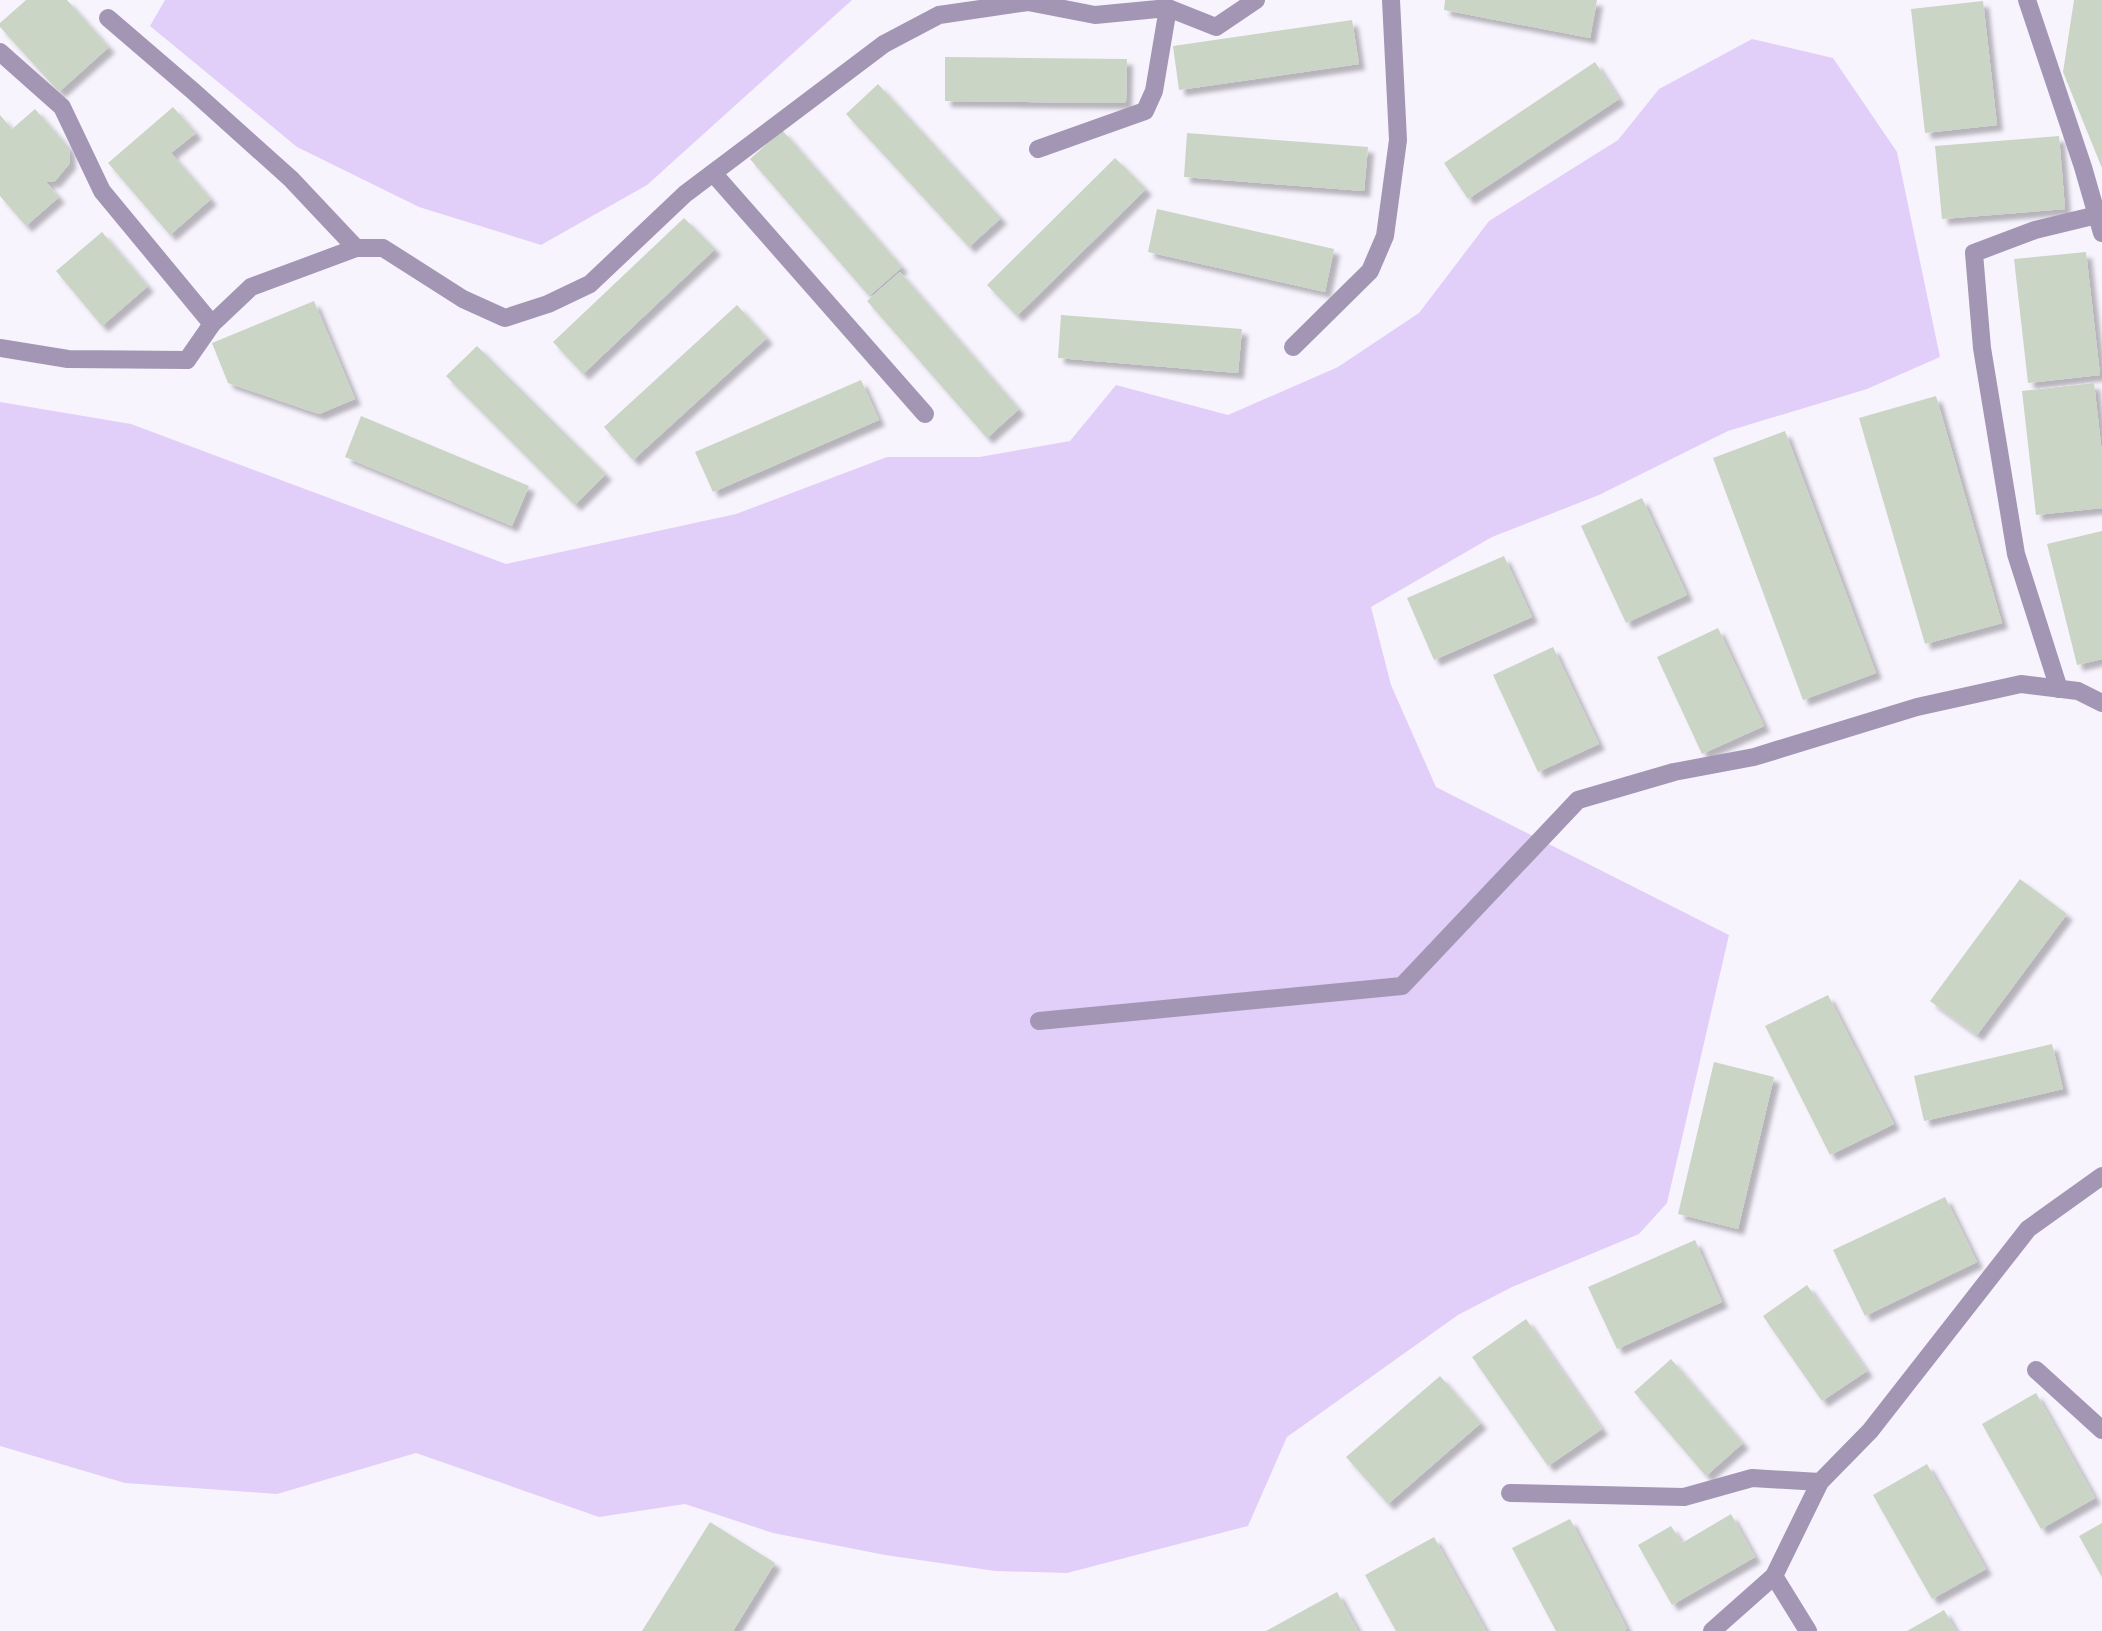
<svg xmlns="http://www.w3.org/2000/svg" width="2102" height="1631" viewBox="0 0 2102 1631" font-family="Literata,serif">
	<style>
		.green { fill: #e2cff9 }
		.building { fill: #cad5c6; filter: url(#shadow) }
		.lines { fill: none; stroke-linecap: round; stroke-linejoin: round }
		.lane { stroke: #a396b4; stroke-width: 18 }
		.street { stroke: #a396b4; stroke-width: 18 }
	</style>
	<defs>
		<filter id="shadow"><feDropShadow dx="6" dy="6" stdDeviation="2" flood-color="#0004"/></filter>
	</defs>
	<rect width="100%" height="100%" fill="#f8f4fe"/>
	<!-- green -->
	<g class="green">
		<path d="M165,0H852L647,185L541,245L419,207L297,147L150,26Z"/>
		<path d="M1752,39L1833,58L1897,152L1940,357L1867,389L1728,431L1599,495L1492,537L1371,607L1391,685L1436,787L1729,935L1667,1203L1639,1234L1512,1287L1458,1315L1287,1437L1248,1526L1067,1573L995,1571L885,1555L773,1533L685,1504L599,1517L416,1453L277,1494L125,1483L0,1446V402L131,424L506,564L736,514L887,457H979L1070,441L1116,385L1228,415L1338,367L1419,313L1489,221L1618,140L1659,89Z"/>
	</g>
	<!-- building -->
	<g class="building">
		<path d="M26,0H67L109,47L59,92L0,27V23Z"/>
		<path d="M1445,0H1597L1590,38L1444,10Z"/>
		<path d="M2074,0H2102V168L2063,72Z"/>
		<path d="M1983,1L1997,125L1925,133L1911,9Z"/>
		<path d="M1352,20L1359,64L1179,90L1173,46Z"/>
		<path d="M945,57L1127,59L1126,103L945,101Z"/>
		<path d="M1595,62L1619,99L1468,199L1444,163Z"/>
		<path d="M878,84L1001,218L969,247L846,114Z"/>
		<path d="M173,107L196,133L171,153L211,199L170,235L108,163Z"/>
		<path d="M35,109L69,148L70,163L55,181L46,182L59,197L26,226L0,196V115L12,129Z"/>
		<path d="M782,130L902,267L869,296L750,159Z"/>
		<path d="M1187,133L1368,147L1364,191L1184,177Z"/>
		<path d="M2059,136L2065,209L1942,219L1935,146Z"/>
		<path d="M1115,158L1146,189L1017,316L987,285Z"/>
		<path d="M1157,209L1334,249L1325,292L1148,252Z"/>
		<path d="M684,218L715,249L583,374L553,342Z"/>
		<path d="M102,232L148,286L102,326L56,271Z"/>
		<path d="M2086,252L2100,375L2028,383L2014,259Z"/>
		<path d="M900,272L1019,409L987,438L867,301Z"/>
		<path d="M314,301L355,399L319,414L228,383L212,343Z"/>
		<path d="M737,305L767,338L633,460L604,427Z"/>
		<path d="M1061,315L1242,329L1238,373L1058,358Z"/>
		<path d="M477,346L606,474L575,505L446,376Z"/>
		<path d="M861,380L879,420L713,492L695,452Z"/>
		<path d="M2094,383L2102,454V508L2036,515L2022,391Z"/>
		<path d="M1936,396L2002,623L1925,644L1859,418Z"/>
		<path d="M361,416L529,486L512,526L345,457Z"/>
		<path d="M1785,431L1876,673L1803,700L1713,458Z"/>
		<path d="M1642,498L1687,595L1626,623L1581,526Z"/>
		<path d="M2102,531V659L2077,665L2047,544Z"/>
		<path d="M1504,556L1532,617L1434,660L1407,598Z"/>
		<path d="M1718,628L1764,726L1702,754L1657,657Z"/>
		<path d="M1553,647L1599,744L1538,772L1493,675Z"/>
		<path d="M2020,879L2067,914L1977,1035L1930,1001Z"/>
		<path d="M1828,995L1894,1124L1830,1155L1765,1026Z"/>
		<path d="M2052,1044L2063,1089L1924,1121L1914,1076Z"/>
		<path d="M1714,1062L1774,1077L1738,1229L1678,1214Z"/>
		<path d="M1945,1197L1977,1262L1865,1316L1833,1250Z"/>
		<path d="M1695,1240L1722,1302L1617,1349L1588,1287Z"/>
		<path d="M1807,1285L1867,1371L1822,1401L1763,1316Z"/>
		<path d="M1526,1319L1602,1429L1548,1466L1472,1357Z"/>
		<path d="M1671,1359L1743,1443L1706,1476L1634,1392Z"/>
		<path d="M1440,1376L1481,1423L1388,1504L1346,1457Z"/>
		<path d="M2036,1393L2095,1498L2041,1529L1982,1424Z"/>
		<path d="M1927,1464L1986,1569L1932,1599L1873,1495Z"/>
		<path d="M1731,1514L1755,1557L1672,1605L1638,1545L1671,1526L1682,1543Z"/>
		<path d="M1570,1519L1627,1629L1624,1631H1556L1512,1548Z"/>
		<path d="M710,1522L775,1563L733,1631H642Z"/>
		<path d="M2102,1523V1577L2079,1536Z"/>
		<path d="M1434,1537L1486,1631H1396L1365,1575Z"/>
		<path d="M1337,1592L1358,1631H1266Z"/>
		<path d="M1944,1610L1956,1631H1907Z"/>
	</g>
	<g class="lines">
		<!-- lane -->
		<g class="lane">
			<path d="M2027,0L2083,167L2102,233"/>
			<path d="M108,18L193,91L291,179L356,248"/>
			<path d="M0,52L62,107L102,191L212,324"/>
			<path d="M1038,149L1145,111L1154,91L1168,8"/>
			<path d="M713,173L925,414"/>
			<path d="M1293,347L1370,271L1385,236L1398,140L1391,0"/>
			<path d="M2059,689L2016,554L1982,348L1974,253L2035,230L2097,215"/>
			<path d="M1039,1021L1402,986L1578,800L1674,772L1754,757L1917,707L2021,684L2078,691L2102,703"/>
			<path d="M2036,1370L2102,1430"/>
			<path d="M1774,1576L1808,1631"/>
		</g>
		<!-- street -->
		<g class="street">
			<path d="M0,348L68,359L187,360L212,324L251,287L356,248H383L463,299L505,318L548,304L590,284L685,194L884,44L939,15L1028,2L1095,15L1168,8L1216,27L1256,0"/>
			<path d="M1510,1493L1684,1497L1752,1478L1820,1482"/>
			<path d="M1712,1631L1774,1576L1820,1482L1870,1431L2028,1229L2102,1176"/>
		</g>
	</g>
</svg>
